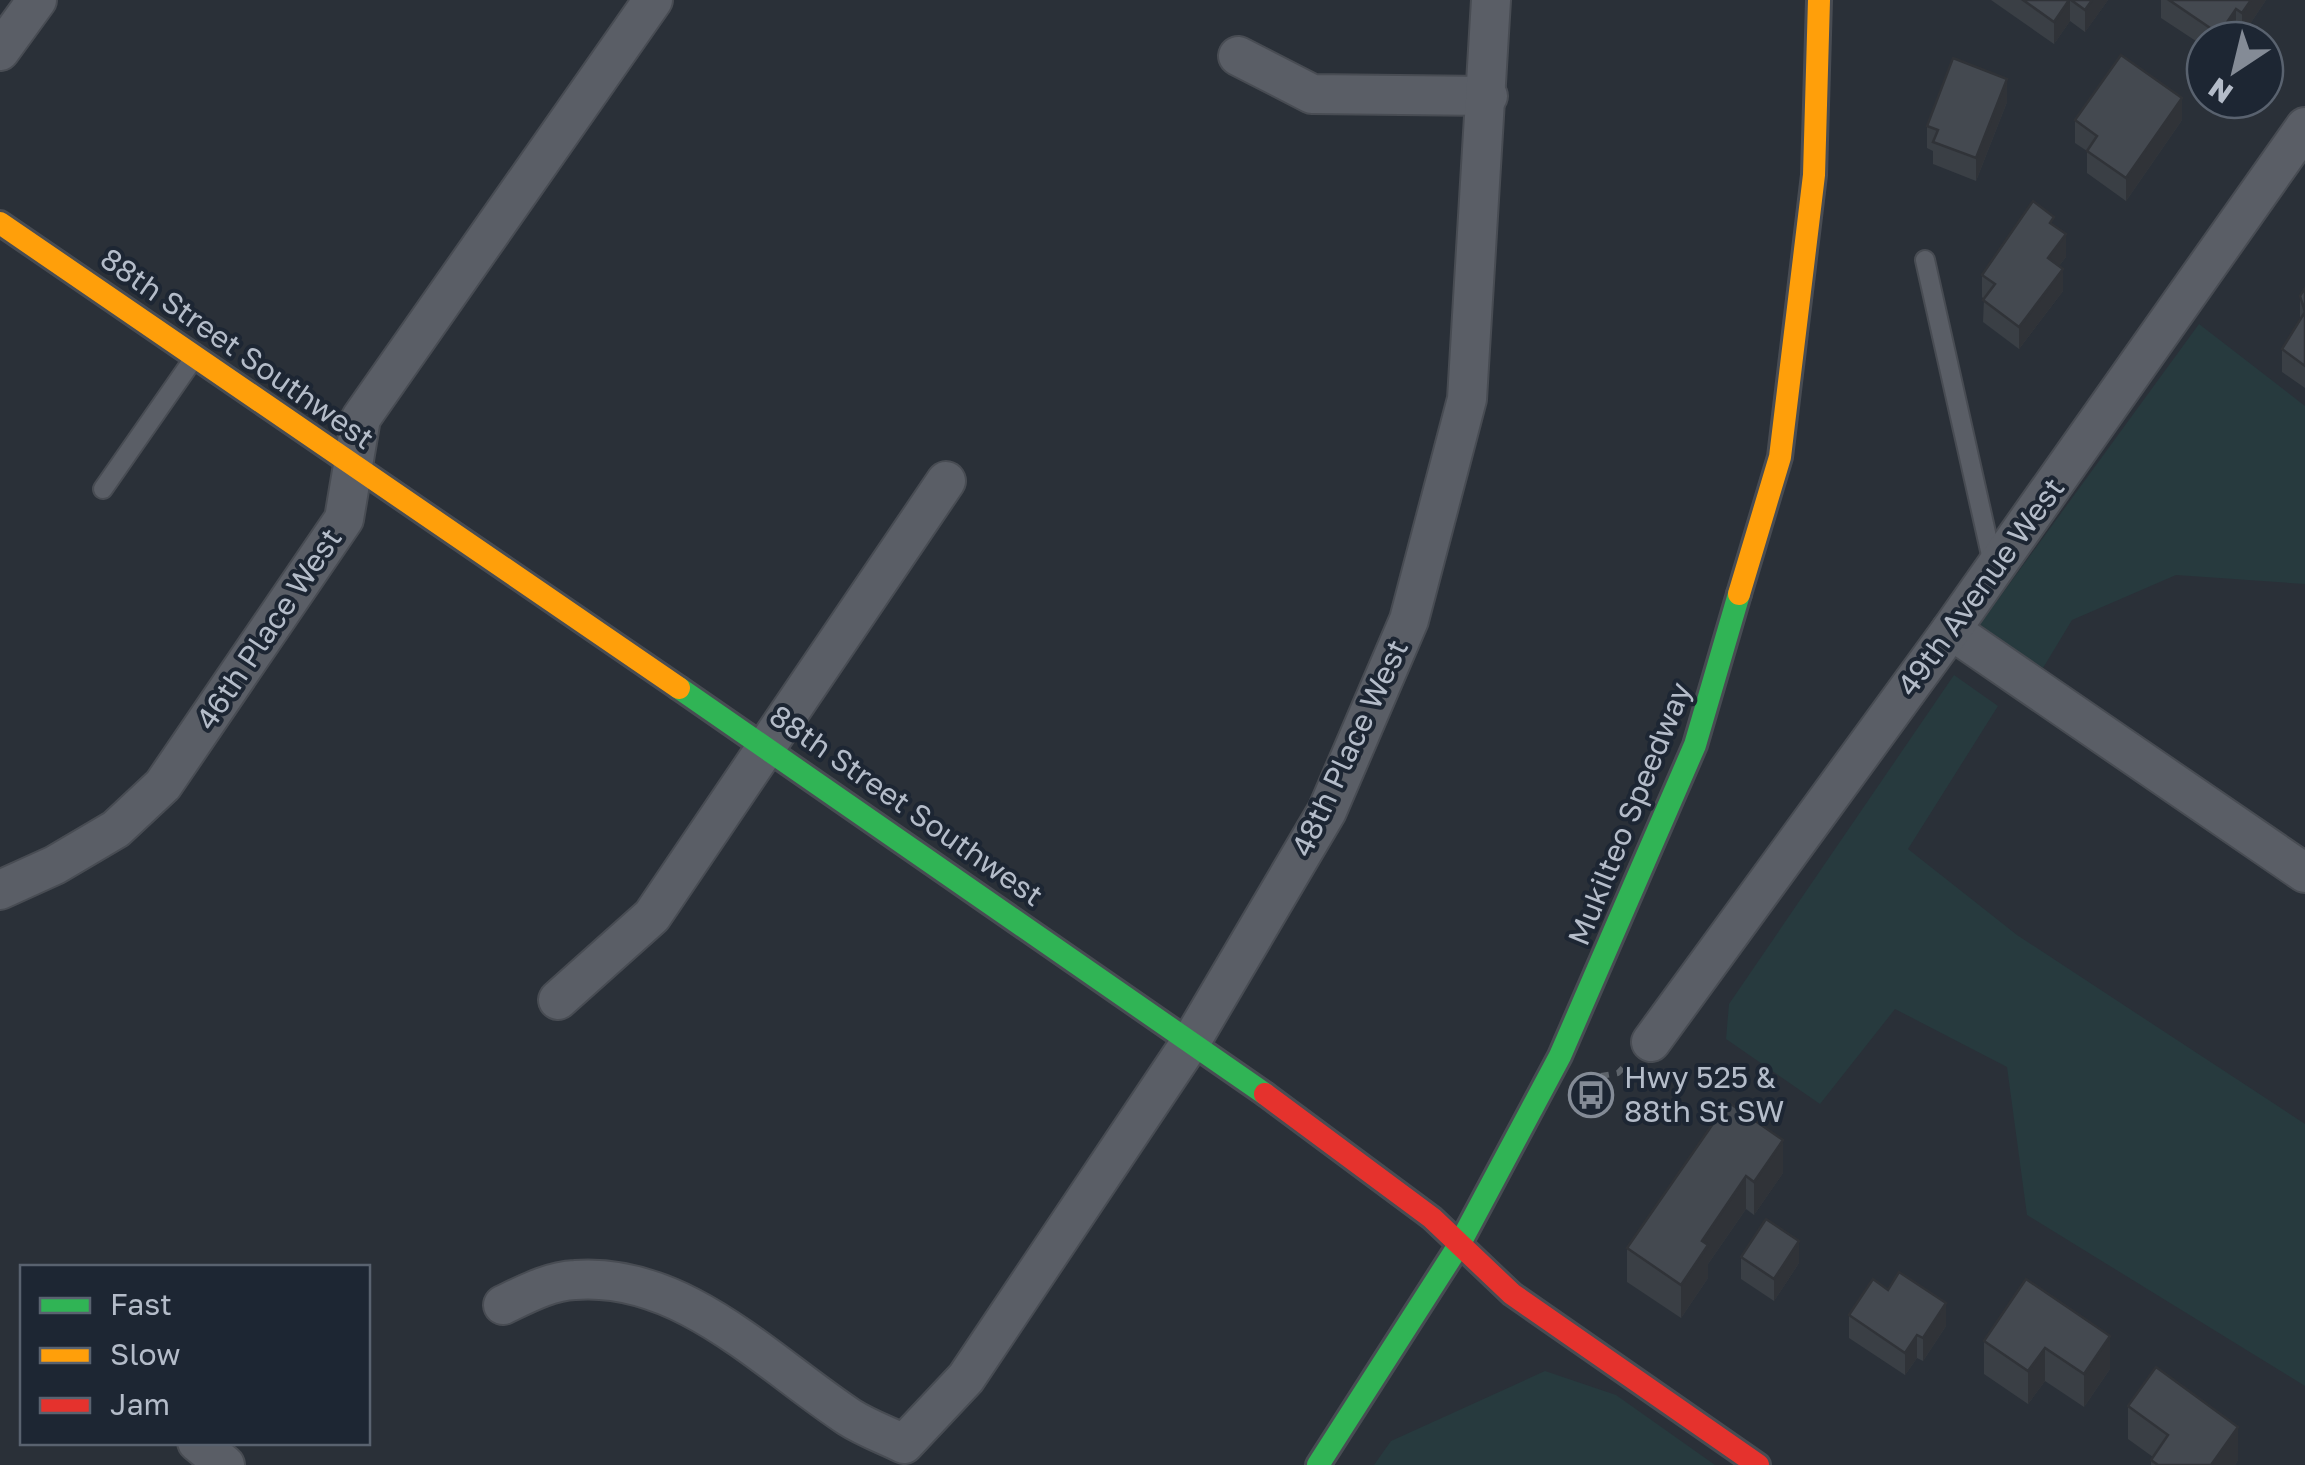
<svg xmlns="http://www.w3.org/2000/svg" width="2305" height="1465" viewBox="0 0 2305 1465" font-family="'Golos Text',sans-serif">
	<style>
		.green { fill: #273a3e }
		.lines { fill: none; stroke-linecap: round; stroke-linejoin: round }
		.lane-casing { stroke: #484c53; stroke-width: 22 }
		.street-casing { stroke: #484c53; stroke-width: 42 }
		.fast-casing { stroke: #484c53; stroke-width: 28 }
		.slow-casing { stroke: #484c53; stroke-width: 28 }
		.jam-casing { stroke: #484c53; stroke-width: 28 }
		.path { stroke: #5d636a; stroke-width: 6; stroke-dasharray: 8 8; stroke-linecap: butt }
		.lane { stroke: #5a5e66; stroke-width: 18 }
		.street { stroke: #5a5e66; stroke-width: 38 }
		.fast { stroke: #30b455; stroke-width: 22 }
		.slow { stroke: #ff9f0a; stroke-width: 22 }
		.jam { stroke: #e5322d; stroke-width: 22 }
		.wall { fill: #3a3f45 }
		.shaded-wall { fill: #303338 }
		.building { fill: #444950; stroke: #303338; stroke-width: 2.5 }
		.labels { text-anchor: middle; stroke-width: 8; stroke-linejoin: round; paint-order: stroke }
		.street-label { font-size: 30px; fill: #b4bcc9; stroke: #1d2633 }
		.poi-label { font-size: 30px; fill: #b4bcc9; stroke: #1d2633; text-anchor: start }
	</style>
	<rect width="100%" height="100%" fill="#2a3038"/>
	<!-- green -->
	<g class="green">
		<path d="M2199,324L2305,406V584L2176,575L2072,620L2043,668L1975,631Z"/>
		<path d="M1954,675L1998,706L1908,849L2017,935L2305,1124V1386L2027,1215L2007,1067L1895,1009L1820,1104L1726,1039L1729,1004Z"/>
		<path d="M1545,1371L1616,1395L1715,1465H1374L1391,1441Z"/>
	</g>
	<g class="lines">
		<defs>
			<g id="lane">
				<path d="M1925,260L1993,564"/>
				<path d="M103,489L192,361"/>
			</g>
			<g id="street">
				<path d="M0,51L37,0"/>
				<path d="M1238,56L1312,94L1488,96"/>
				<path d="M1951,630L2305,873"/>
				<path d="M0,890L55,865L116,829L163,785L344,519L361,418L653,0"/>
				<path d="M558,1000L652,916L946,481"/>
				<path d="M1651,1042L1951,630L2305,127"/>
				<path d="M503,1305C526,1294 550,1281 575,1280C682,1272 766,1362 849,1417C866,1428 886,1435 904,1444L966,1378L1192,1040L1327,811L1409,620L1467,399L1491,0"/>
				<path d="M197,1442L225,1465"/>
			</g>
			<g id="fast">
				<path d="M679,688L1265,1094"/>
				<path d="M1318,1465L1459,1245L1560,1056L1695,745L1739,594"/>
			</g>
			<g id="slow">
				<path d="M0,223L679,688"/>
				<path d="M1739,594L1780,457L1814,175L1819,0"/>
			</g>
			<path id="jam" d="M1265,1094L1432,1218L1512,1294L1758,1465"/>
		</defs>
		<!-- lane casing -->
		<use href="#lane" class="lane-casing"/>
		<!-- street casing -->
		<use href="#street" class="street-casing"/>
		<!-- fast casing -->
		<use href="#fast" class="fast-casing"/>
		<!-- slow casing -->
		<use href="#slow" class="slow-casing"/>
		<!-- jam casing -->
		<use href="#jam" class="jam-casing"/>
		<!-- path -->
		<path class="path" d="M1601,1076L1618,1073L1625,1066"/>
		<!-- lane -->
		<use href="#lane" class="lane"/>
		<!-- street -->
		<use href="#street" class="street"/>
		<!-- fast -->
		<use href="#fast" class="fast"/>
		<!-- slow -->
		<use href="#slow" class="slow"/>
		<!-- jam -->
		<use href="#jam" class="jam"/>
	</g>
	<!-- wall -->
	<g class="wall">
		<path d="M1991,0H2108L2085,32L2070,21L2054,44Z"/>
		<path d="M2161,0H2266L2242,36L2236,32L2230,40H2205V47L2161,18Z"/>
		<path d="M2007,102L1976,181L1933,164V151L1927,148V126Z"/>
		<path d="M2075,120H2182L2126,201L2087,173V151L2075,143Z"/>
		<path d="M2054,226L2066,257L2059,266L2063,291L2019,349L1983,322L1984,299L1982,297V275Z"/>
		<path d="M2305,288V388L2282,372V349L2300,319V296Z"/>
		<path d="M1728,1102L1783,1173L1754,1215L1746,1209L1708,1264V1278L1681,1318L1627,1282V1248Z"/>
		<path d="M1741,1257L1799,1263L1774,1301L1741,1279Z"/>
		<path d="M2026,1279L2110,1369L2084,1407L2045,1381L2028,1404L1984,1374V1341Z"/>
		<path d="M1888,1290L1946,1326L1923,1361L1917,1358L1905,1375L1849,1338V1315Z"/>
		<path d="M2128,1406L2238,1460L2235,1465H2151V1460L2153,1457L2128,1439Z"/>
	</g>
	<!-- shaded-wall -->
	<g class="shaded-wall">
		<path d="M2070,0V21L2054,44V22Z"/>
		<path d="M2092,0H2108L2085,32V10Z"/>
		<path d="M2251,0H2266L2242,36V13Z"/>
		<path d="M2236,9V32L2230,40H2219V34Z"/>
		<path d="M2007,79V102L1976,181V158Z"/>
		<path d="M2182,98V120L2126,201V178Z"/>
		<path d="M2066,234V257L2048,280V258Z"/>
		<path d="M2063,269V291L2019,349V327Z"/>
		<path d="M1783,1140V1173L1754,1215V1182Z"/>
		<path d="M1746,1176V1209L1708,1264V1278L1681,1318V1285L1702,1241Z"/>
		<path d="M1799,1241V1263L1774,1301V1279Z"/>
		<path d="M1946,1303V1326L1923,1361V1338Z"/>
		<path d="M1917,1335V1358L1905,1375V1353Z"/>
		<path d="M2110,1336V1369L2084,1407V1374Z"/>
		<path d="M2045,1348V1381L2028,1404V1371Z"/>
		<path d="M2238,1427V1460L2235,1465H2211Z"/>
	</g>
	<!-- building -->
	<g class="building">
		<path d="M2023,0H2069L2054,22Z"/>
		<path d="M2071,0H2092L2085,10Z"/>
		<path d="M2169,0H2251L2242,13L2236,9L2219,34Z"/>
		<path d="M2121,55L2182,98L2126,178L2087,151L2097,136L2075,120Z"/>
		<path d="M1953,58L2007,79L1976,158L1933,142L1938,130L1927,126Z"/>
		<path d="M2033,201L2054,217L2050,223L2066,234L2048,258L2063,269L2019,327L1983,300L1995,284L1982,275Z"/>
		<path d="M2305,288V366L2282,349L2305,312L2300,296Z"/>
		<path d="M1728,1102L1783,1140L1754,1182L1746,1176L1702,1241L1708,1245L1681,1285L1627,1248Z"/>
		<path d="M1766,1219L1799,1241L1774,1279L1741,1257Z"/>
		<path d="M1899,1272L1946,1303L1923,1338L1917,1335L1905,1353L1849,1315L1873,1279L1888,1290Z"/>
		<path d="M2026,1279L2110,1336L2084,1374L2045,1348L2028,1371L1984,1341Z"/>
		<path d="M2156,1367L2238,1427L2211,1465H2158L2151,1460L2168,1435L2128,1406Z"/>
	</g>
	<!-- icons -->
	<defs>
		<symbol id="bus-ring" viewBox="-11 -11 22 22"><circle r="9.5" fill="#1d2633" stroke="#848b96" stroke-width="1.5"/><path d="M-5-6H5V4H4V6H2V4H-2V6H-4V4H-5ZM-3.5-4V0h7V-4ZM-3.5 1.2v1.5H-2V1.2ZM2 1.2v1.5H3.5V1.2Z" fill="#848b96"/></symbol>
	</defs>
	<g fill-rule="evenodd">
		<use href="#bus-ring" x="1566" y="1070" width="50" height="50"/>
	</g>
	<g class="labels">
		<!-- street labels -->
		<g class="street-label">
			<text transform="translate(237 349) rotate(35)" y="10">88th Street Southwest</text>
			<text transform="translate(1981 587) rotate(-54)" y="10">49th Avenue West</text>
			<text transform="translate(269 629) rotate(-56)" y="10">46th Place West</text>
			<text transform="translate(1350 748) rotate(-65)" y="10">48th Place West</text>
			<text transform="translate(906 806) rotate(35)" y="10">88th Street Southwest</text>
			<text transform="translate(1630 814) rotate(-68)" y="10">Mukilteo Speedway</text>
		</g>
		<!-- poi labels -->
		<g class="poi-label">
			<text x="1624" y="1088">Hwy 525 &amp;<tspan x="1624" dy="34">88th St SW</tspan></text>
		</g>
	</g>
	<!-- legend -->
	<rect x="20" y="1265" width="350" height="180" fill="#1d2633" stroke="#59626f" stroke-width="2.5"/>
	<rect x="40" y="1298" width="50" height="15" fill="#30b455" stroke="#59626f" stroke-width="2.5"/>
	<text x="110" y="1315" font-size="30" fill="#b4bcc9">Fast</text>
	<rect x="40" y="1348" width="50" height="15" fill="#ff9f0a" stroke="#59626f" stroke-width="2.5"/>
	<text x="110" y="1365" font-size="30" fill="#b4bcc9">Slow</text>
	<rect x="40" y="1398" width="50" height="15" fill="#e5322d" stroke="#59626f" stroke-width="2.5"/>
	<text x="110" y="1415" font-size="30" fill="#b4bcc9">Jam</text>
	<!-- north arrow -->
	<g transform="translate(2235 70) rotate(215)"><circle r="48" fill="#1d2633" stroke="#59626f" stroke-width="2.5"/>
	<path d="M0-8L18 38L0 25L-18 38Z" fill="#848b96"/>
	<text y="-15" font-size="28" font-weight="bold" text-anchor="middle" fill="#b4bcc9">N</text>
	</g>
</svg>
